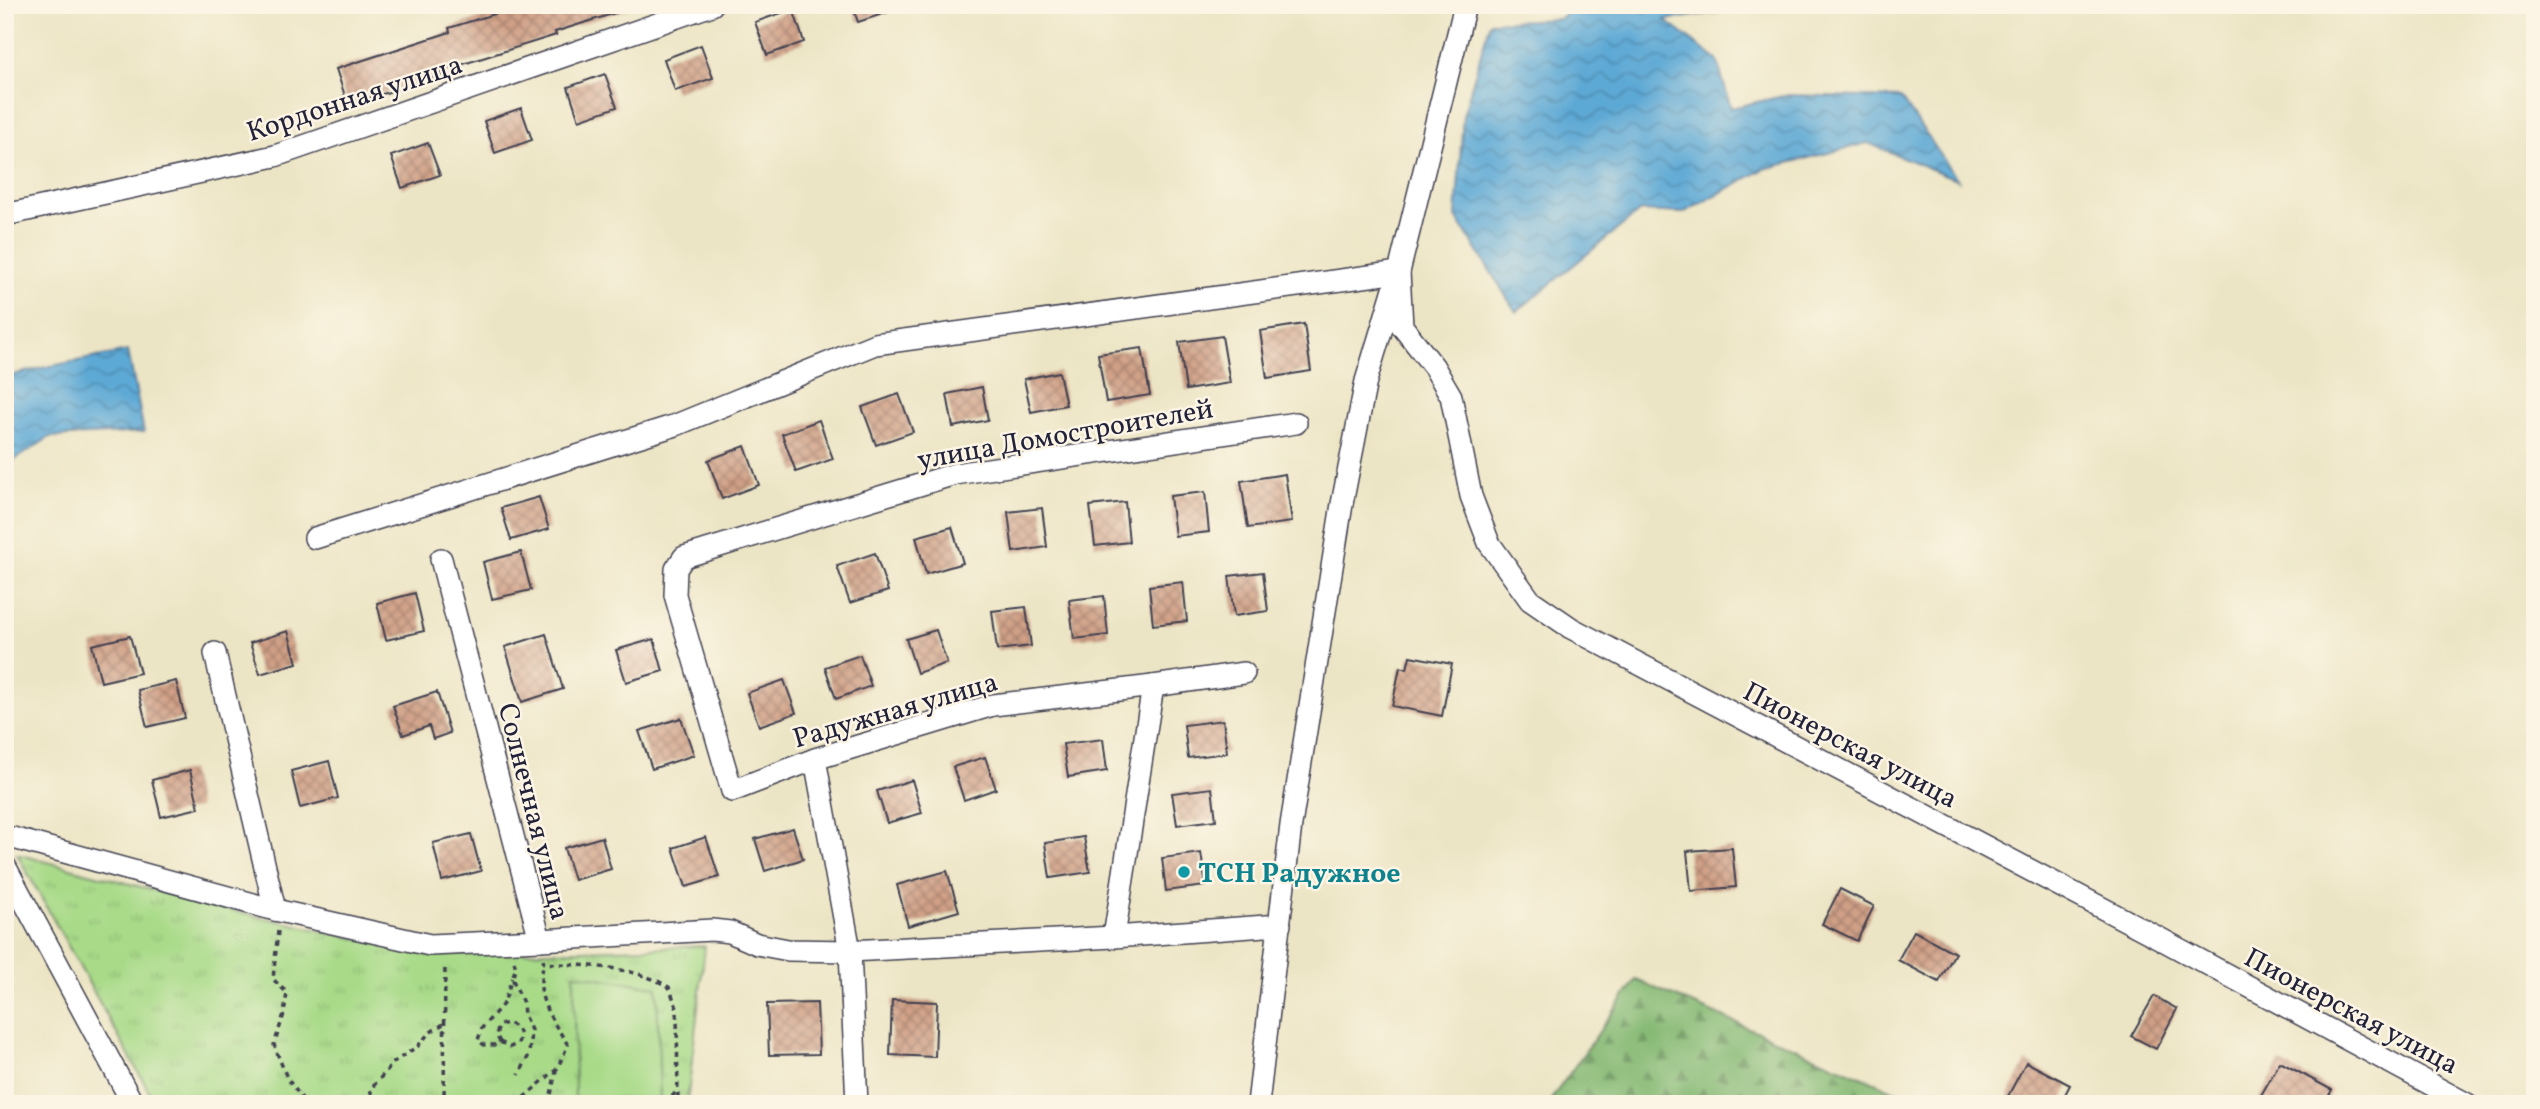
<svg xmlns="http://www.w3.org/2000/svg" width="2540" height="1109" viewBox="0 0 2540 1109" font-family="Vollkorn,serif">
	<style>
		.forest { fill: url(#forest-firs); stroke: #546e58; stroke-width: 2 }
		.park { fill: url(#park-tufts); stroke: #657e62; stroke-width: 2 }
		.pitch { fill: #a8da88; stroke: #657e62; stroke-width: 2 }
		.water { fill: url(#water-waves); stroke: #406688; stroke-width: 2 }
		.building { fill: url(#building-cross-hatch) }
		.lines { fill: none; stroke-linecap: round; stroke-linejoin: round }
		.minor-casing { stroke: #403f50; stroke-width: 24 }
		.path { stroke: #403f50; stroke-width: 3.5; stroke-dasharray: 5 5; stroke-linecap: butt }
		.minor { stroke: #fff; stroke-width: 21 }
		.culture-dot { fill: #0f9aa8; stroke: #fcf5e5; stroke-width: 2.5 }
		.labels { text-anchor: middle; stroke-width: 5; stroke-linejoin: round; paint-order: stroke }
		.street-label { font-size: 28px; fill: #22223b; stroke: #fcf5e5 }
		.culture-label { font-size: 28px; font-weight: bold; fill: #0d838f; stroke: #fcf5e5; text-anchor: start }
	</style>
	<defs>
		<pattern id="forest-firs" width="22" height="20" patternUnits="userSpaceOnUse" patternTransform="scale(1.75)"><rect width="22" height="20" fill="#86ba74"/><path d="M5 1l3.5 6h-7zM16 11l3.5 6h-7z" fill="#6d9760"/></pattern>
		<pattern id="park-tufts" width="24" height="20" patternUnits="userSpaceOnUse" patternTransform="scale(1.75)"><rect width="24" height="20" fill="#a8da88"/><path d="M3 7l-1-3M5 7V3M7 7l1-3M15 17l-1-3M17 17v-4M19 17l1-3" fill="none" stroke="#90bb76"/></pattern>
		<pattern id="water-waves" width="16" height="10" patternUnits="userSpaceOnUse" patternTransform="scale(1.75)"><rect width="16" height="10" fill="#5da9d5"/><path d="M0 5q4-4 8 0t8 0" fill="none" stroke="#4c89ae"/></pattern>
		<pattern id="building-cross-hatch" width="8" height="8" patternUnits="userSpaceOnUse" patternTransform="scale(1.75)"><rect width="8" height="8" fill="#d0a086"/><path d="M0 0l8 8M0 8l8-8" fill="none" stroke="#a8826f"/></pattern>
	</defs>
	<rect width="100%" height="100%" fill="#fcf5e5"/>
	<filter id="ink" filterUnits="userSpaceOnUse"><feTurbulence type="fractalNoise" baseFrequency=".0143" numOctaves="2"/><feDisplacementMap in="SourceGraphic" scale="14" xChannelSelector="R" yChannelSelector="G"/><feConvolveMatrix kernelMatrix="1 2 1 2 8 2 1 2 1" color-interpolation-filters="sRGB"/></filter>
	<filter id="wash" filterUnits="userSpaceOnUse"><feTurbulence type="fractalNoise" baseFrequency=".00686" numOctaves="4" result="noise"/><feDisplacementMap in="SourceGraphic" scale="28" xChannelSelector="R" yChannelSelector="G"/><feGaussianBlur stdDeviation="1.57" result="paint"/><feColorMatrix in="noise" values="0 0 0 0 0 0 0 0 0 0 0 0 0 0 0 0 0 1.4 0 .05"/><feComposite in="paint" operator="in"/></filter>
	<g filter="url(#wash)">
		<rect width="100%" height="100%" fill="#ece5c5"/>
		<!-- forest -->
		<path class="forest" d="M1636,980L1926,1104H1548Z"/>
		<!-- park -->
		<path class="park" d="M17,854L225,909L429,955L705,946L687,1104H156Z"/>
		<!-- pitch -->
		<path class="pitch" d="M574,974L657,987L660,1099H575Z"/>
		<!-- water -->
		<g class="water">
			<path d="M1575,5H1740L1722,12L1665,20L1717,60L1731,108L1787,95L1901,98L1958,180L1868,143L1764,169L1683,213L1640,211L1516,312L1456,217L1463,116L1490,22L1559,19Z"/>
			<path d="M128,351L144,432L50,437L5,466V377L46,367Z"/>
		</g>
		<g id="blocks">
			<!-- building -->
			<g class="building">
				<path d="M523,5H628V9L555,32L556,35L441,71L443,75L348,105L336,69L450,32L449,28Z"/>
				<path d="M852,5H900L901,8L858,22Z"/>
				<path d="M793,9L804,42L767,55L755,22Z"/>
				<path d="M701,45L713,78L675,91L664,59Z"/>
				<path d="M605,74L617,107L579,120L568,87Z"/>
				<path d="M521,108L532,140L495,153L484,121Z"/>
				<path d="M428,143L440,175L402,188L391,156Z"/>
				<path d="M1304,324L1311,371L1267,378L1260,331Z"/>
				<path d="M1222,336L1230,383L1186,390L1179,342Z"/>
				<path d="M1142,348L1150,395L1106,402L1098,354Z"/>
				<path d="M1059,372L1066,405L1031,412L1024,379Z"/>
				<path d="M982,387L988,420L953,427L947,394Z"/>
				<path d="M899,394L913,432L876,445L862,407Z"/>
				<path d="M819,420L833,459L796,472L782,434Z"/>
				<path d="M745,446L759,485L722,499L708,460Z"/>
				<path d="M1285,474L1292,522L1248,528L1241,481Z"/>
				<path d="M1205,492L1209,532L1175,536L1170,496Z"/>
				<path d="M539,497L549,529L511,540L501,508Z"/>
				<path d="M1125,502L1129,542L1095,546L1090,506Z"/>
				<path d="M1042,508L1047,547L1013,552L1008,512Z"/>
				<path d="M952,527L963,563L926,574L916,537Z"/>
				<path d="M521,552L531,590L492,599L483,562Z"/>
				<path d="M875,553L888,591L850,603L837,566Z"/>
				<path d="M1263,572L1268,611L1234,616L1229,576Z"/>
				<path d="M1183,582L1187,621L1153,625L1149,586Z"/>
				<path d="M415,593L424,631L386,640L377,603Z"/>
				<path d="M1104,596L1108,635L1074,639L1069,600Z"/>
				<path d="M1026,607L1031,646L997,650L992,611Z"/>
				<path d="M936,630L947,663L917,673L906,639Z"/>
				<path d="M288,631L297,663L260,674L250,643Z"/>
				<path d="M546,634L563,689L522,702L505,647Z"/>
				<path d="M130,636L140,673L101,682L92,645Z"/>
				<path d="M654,639L663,671L626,682L616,650Z"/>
				<path d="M860,655L871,686L836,699L825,667Z"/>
				<path d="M1410,656L1452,664L1442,716L1392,706L1400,667L1407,669Z"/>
				<path d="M784,680L796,713L759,726L747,693Z"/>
				<path d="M176,681L185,718L147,727L138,690Z"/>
				<path d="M437,692L450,733L433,739L429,726L403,735L393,706Z"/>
				<path d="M681,718L694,755L652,769L639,731Z"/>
				<path d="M1223,720L1227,753L1188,758L1184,725Z"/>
				<path d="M1103,739L1107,771L1068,777L1063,744Z"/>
				<path d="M985,757L996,789L964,800L953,767Z"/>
				<path d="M329,761L338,798L300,808L291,771Z"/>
				<path d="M190,770L199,808L161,817L152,780Z"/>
				<path d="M912,780L922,813L887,823L877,791Z"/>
				<path d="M1212,788L1216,820L1177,825L1172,793Z"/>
				<path d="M793,828L803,859L765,871L755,839Z"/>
				<path d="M471,834L481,871L442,881L433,843Z"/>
				<path d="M602,837L611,869L574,880L564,848Z"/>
				<path d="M706,837L719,877L686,887L673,848Z"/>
				<path d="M1084,837L1090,872L1050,878L1045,843Z"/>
				<path d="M1732,848L1736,887L1691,891L1687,851Z"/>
				<path d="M1201,853L1206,886L1166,891L1162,858Z"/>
				<path d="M947,871L959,911L908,926L897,885Z"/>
				<path d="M1840,889L1874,906L1857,941L1822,924Z"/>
				<path d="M1914,931L1955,953L1939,982L1898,960Z"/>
				<path d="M2154,996L2177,1009L2156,1049L2131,1036Z"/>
				<path d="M892,1000L937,1002L935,1057L890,1055Z"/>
				<path d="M817,1003L819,1054L769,1055L767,1004Z"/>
				<path d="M2026,1062L2070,1085L2060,1104H2022L2008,1096Z"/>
				<path d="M2280,1062L2332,1090L2324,1104H2256Z"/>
			</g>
		</g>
	</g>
	<g filter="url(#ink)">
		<use href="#blocks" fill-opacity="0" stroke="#403f50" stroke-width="2"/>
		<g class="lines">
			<defs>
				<g id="minor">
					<path d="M5,215L275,156L712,5"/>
					<path d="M1399,272L1402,326L1434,367L1451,396L1471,496L1489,543L1530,600L1571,628L2159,938L2467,1104"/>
					<path d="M315,538L676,425L875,344L1399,272"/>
					<path d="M215,653L275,910"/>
					<path d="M1153,686L1244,673"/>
					<path d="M815,759L850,951L857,1104"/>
					<path d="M5,842L13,838L275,910L430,945L540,940L441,559"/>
					<path d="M5,866L133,1104"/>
					<path d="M1114,937L1153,686L993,705L815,759L732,791L675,595L676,569L684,557L955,474L1296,423"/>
					<path d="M540,940L712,930L730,932L757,944L788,950L850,951L1114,937L1280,925"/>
					<path d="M1258,1104L1291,825L1342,504L1366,381L1399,272L1465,5"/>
				</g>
			</defs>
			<!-- minor casing -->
			<use href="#minor" class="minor-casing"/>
			<!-- path -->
			<g class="path">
				<path d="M278,931L273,979L287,993L284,1014L274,1045L287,1078L306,1104"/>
				<path d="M543,959L544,963C586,966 631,965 669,987L677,1008L678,1104"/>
				<path d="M514,961L516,968L512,978L523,1003L524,1015L531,1030L529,1055L519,1075"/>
				<path d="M500,1042L510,1047L518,1044L520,1035L517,1028L509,1023L499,1025L496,1035L500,1042L495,1045H484L478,1040L482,1028L504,1003L512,978"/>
				<path d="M376,1104L370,1090L394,1062L418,1046L429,1033L445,1023"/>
				<path d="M444,1104L445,964"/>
				<path d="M516,1104L557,1069L568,1045C550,1016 534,999 544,963"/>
				<path d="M549,1104L556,1071"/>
				<path d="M665,1104L678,1090"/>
			</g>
			<!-- minor -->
			<use href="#minor" class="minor"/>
		</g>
	</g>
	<!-- markers -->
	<circle class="culture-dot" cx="1184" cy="872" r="7"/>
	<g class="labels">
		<!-- street labels -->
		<g class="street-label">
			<text transform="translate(354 97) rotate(-18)" y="10">Кордонная улица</text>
			<text transform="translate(1065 433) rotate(-10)" y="10">улица Домостроителей</text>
			<text transform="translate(895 709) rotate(-16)" y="10">Радужная улица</text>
			<text transform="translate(1851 744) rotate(28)" y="10">Пионерская улица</text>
			<text transform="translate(535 811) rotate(76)" y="10">Солнечная улица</text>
			<text transform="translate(2352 1010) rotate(28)" y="10">Пионерская улица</text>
		</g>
		<!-- culture labels -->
		<g class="culture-label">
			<text x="1198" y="882">ТСН Радужное</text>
		</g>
	</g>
	<!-- margin -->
	<rect width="2540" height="1109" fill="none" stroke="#fcf5e5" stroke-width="28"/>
</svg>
